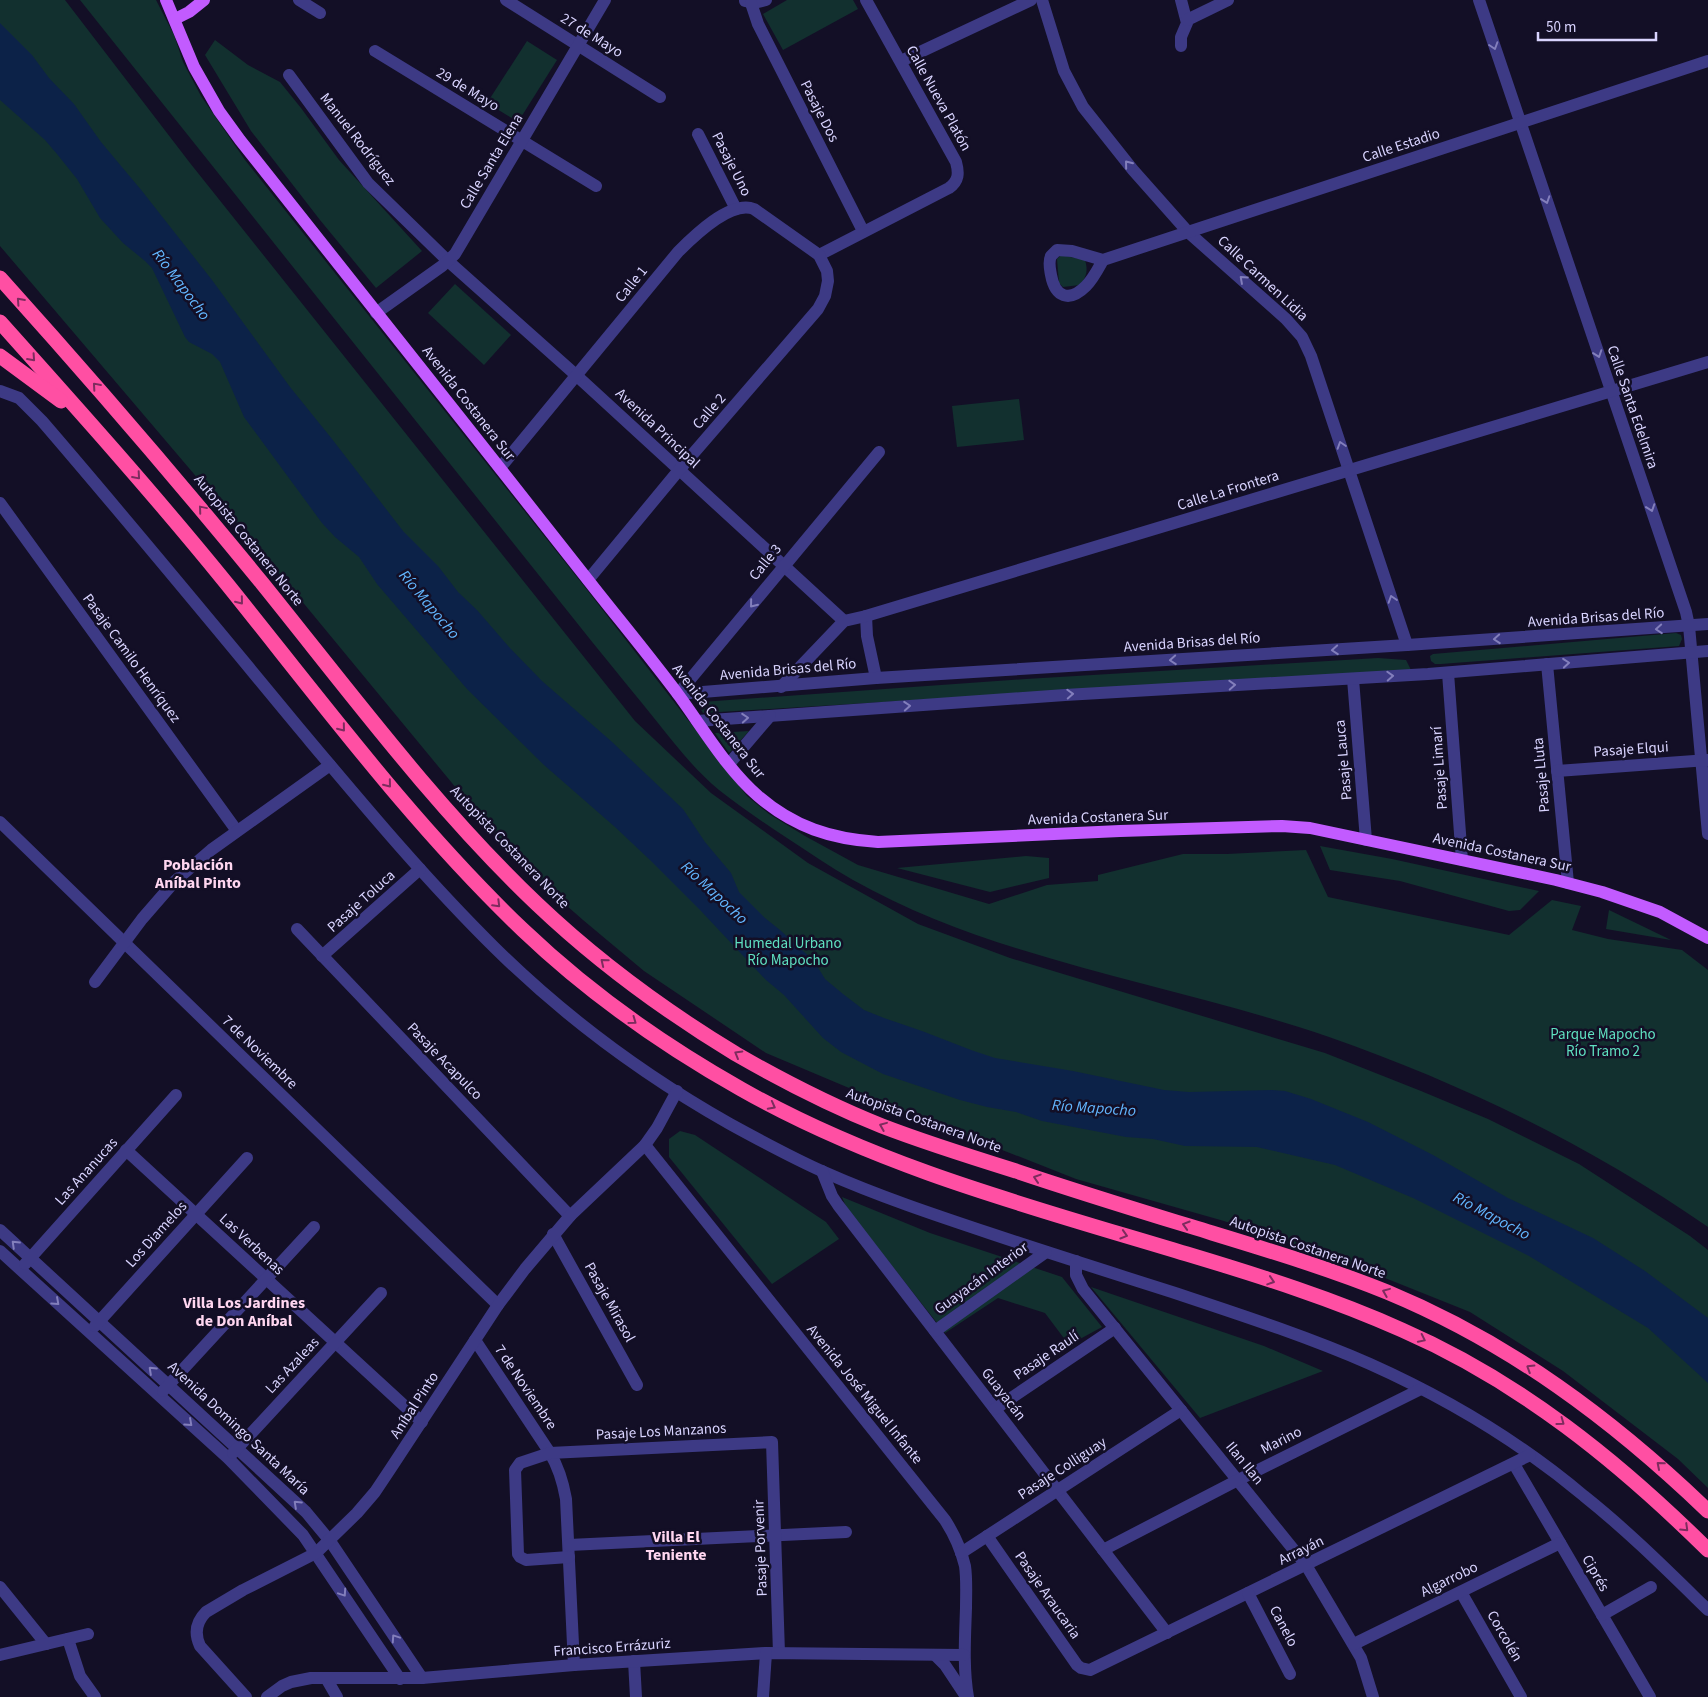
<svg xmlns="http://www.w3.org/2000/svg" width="1708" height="1697" viewBox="0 0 1708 1697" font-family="'Source Sans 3',sans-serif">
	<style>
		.green { fill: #12302f }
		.water { fill: #0c2248 }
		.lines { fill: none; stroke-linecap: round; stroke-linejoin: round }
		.minor { stroke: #3d3a85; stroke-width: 12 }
		.major { stroke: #c25bff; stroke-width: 12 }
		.highway { stroke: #ff4fa3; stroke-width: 15 }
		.oneway { stroke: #837fbc }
		.oneway2 { stroke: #7d2c5e }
		.labels { text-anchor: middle; stroke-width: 5; stroke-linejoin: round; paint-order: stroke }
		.street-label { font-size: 15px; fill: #d9d4ff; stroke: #130f26 }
		.park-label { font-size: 15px; fill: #5fe0c0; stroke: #130f26 }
		.water-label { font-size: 16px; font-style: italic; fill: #62b6ff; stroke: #130f26 }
		.neighbourhood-label { font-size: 16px; font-weight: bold; fill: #ffd6f0; stroke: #130f26 }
	</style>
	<rect width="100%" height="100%" fill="#130f26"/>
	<!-- green -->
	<g class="green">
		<path d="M0,0H65L190,163L635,721L711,793L808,863L918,924L1010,958L1325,1053L1421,1091L1488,1119L1579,1164L1690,1236L1708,1250V1488L1678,1459L1563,1371L1470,1312L1355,1266L1224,1221L1076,1179L906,1112L766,1053L644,971L583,920L518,863L291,588L0,246Z"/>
		<path d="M80,0H156L174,35L183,62L201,96L245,160L584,586L747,796L769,814L805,836L858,865L989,904L1047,885L1098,881V875L1183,854H1227L1306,850L1328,897L1509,935L1552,900L1581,906L1572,930L1608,939L1682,950L1708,970V1227C1591,1146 1463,1084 1329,1037C1227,1002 1121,981 1019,949C962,932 905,909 853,880C830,867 809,852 787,838C764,823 741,807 719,790C696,771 677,747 658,723C637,697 615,670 593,643Z"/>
		<path d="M787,0H853L858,9L783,50L763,14Z"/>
		<path d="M215,40L248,65L280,82L301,108L339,160L422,251L376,288L320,220L251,131L205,55Z"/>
		<path d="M527,41L557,60L518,122L487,103Z"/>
		<path d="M1061,255L1085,260C1088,270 1087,276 1080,285L1063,287L1059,283L1057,259Z"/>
		<path d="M455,284L511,335L484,365L428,313Z"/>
		<path d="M1019,399L1024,440L957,447L952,406Z"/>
		<path d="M1676,633L1681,635L1682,639L1679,646L1441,664H1435L1431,661L1430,656L1433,654Z"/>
		<path d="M1378,658L1406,660L1411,670L703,713L700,708L702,702L729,700L1026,679Z"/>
		<path d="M749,731L729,753L715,733Z"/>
		<path d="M1320,846L1392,859L1539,891L1520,910L1509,911L1400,881L1330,870Z"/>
		<path d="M1026,856L1049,858V878L990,892L897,868Z"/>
		<path d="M1609,910L1671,940L1606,929Z"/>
		<path d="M680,1131L695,1135L826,1222L839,1239L772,1284L669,1157V1139Z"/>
		<path d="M842,1197L930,1233L1062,1277L1102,1327L1069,1345L1045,1313L998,1298L945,1333L847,1209Z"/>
		<path d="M1091,1287L1264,1346L1323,1371L1200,1418Z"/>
	</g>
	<!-- water -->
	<path class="water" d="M0,23L32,55L49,78L74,104L101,142L142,191L212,280L290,387L332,439L403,531L438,566L458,592L477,610L509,647L542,681L611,741L683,809L705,842L731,873L739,892L765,918L780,930L814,961L825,979L843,994L864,1010L884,1018L922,1031L971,1050L995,1058L1073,1071L1164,1090L1189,1092L1272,1090L1285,1091L1311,1099L1368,1122L1433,1155L1508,1198L1593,1238L1645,1271L1708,1318V1383L1648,1328L1529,1256L1413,1198L1335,1165L1257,1147L1185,1146L1153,1139L1126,1137L1042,1121L1016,1112L987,1107L960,1100L883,1074L841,1052L823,1038L784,995L766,980L701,911L650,860L615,827L544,765L467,689L377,584L359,557L335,537L322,523L244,417L220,362L212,354L189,342L185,337L152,268L145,261L123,243L100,218L77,179L57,154L45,140L0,100Z"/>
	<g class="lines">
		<!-- minor -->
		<g class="minor">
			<path d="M299,0L320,13"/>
			<path d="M506,0L660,97"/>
			<path d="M1042,0L1064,71L1083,107L1133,170L1188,232L1286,319L1302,337L1311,356L1407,645"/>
			<path d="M1181,0L1187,23L1181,37V46"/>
			<path d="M1479,0L1686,612L1689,626L1708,834"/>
			<path d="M745,1L754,3L766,0"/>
			<path d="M751,3L758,24L863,231"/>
			<path d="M1187,20L1228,0"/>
			<path d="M375,51L596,186"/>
			<path d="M901,61L1031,0"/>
			<path d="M289,75L368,183L448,261L577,376L844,621"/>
			<path d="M698,134L736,209"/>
			<path d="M819,255L949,188C959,181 959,173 956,162L866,0"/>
			<path d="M1103,260C1098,269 1093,279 1086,286C1069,303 1055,297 1051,275C1050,269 1048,262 1051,256C1052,255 1056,251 1057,250L1072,251L1103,260L1708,61"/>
			<path d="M376,313L442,266L455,254L605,0"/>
			<path d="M0,391L19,398L42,421C129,522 214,625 299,728C362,803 425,879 495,948C564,1016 645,1076 730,1124C761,1141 792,1158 824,1172C878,1196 935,1215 992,1234C1052,1254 1112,1273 1172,1292C1238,1314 1306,1336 1370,1364C1446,1398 1520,1442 1584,1496C1628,1531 1668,1571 1708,1610"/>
			<path d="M500,468L678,252C693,237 730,200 754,209L819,255L827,271L828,281L825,296L818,309L679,470L588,580"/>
			<path d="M0,503L237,831"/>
			<path d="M866,616L867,636L876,678"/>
			<path d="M1547,664L1568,883"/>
			<path d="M1448,673L1462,860"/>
			<path d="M1353,679L1366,840"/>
			<path d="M781,687L844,621L866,616L1708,362"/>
			<path d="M678,694L876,678L1407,645L1708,624"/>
			<path d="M678,694L879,452"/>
			<path d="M697,721L1065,695L1428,674L1708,651"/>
			<path d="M729,764L770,716"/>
			<path d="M1557,771L1708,760"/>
			<path d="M0,822L498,1305"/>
			<path d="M297,929L570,1216"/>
			<path d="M322,956L420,869"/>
			<path d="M95,982L142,919L175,881L211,850L330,765"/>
			<path d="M645,1145L945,1520C954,1534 961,1549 965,1566C967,1580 966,1594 966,1608C965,1638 963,1668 968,1697"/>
			<path d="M126,1150L422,1422"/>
			<path d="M822,1171L832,1196L838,1205L1167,1633"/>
			<path d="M0,1230L306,1512L330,1541L422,1678"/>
			<path d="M553,1234L637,1385"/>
			<path d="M0,1251L228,1458L303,1535L400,1679"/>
			<path d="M1076,1261V1275L1083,1289L1306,1565L1361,1658L1373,1697"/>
			<path d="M25,1264L176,1095"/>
			<path d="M95,1326L247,1158"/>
			<path d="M935,1331L1046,1252"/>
			<path d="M475,1340L550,1453C559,1468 563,1482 566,1499L574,1665"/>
			<path d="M163,1391L314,1227"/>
			<path d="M995,1409L1115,1328"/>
			<path d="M233,1453L381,1293"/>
			<path d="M1514,1464L1650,1697"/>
			<path d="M987,1536L1077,1665L1081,1668L1090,1670L1530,1455"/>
			<path d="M569,1545L846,1532"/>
			<path d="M1103,1550L1238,1480L1421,1389"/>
			<path d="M961,1553L1181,1410"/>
			<path d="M569,1557L526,1560L520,1557L518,1554L515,1470L520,1463L550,1453L772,1442L779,1653"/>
			<path d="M0,1587L46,1644"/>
			<path d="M1461,1592L1521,1697"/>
			<path d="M1248,1593L1290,1674"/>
			<path d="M1602,1615L1651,1587"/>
			<path d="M68,1639L80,1676L95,1697"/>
			<path d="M1354,1644L1560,1543"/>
			<path d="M0,1655L88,1634"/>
			<path d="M935,1655L945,1665L965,1695"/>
			<path d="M634,1661L636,1697"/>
			<path d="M326,1678L337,1697"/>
			<path d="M246,1697L200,1646C194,1633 196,1622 206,1612L243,1590L316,1553L357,1513L375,1492L391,1468L498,1305L525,1269L570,1216L645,1145L657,1128L677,1091"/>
			<path d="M267,1697L282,1686L291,1682L311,1678H422L574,1665L766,1653L964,1655"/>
			<path d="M763,1697L766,1653"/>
		</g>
		<!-- major -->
		<g class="major">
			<path d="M166,0L194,67L219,111L240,140C360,292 480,442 599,594C626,628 654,662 680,697C704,730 727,769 758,796C794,827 831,839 878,842L1120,831L1282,826L1310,828L1556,880L1602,892L1660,912L1708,938"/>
			<path d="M175,19L189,12L204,0"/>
		</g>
		<!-- highway -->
		<g class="highway">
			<path d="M0,278C90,378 177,479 262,583C350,692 435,807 537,904C597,961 665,1011 736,1054C783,1081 832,1106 882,1126C926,1143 971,1157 1016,1171C1081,1193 1147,1213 1212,1233C1271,1251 1330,1269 1387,1292C1510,1343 1612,1419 1708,1511"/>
			<path d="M0,322C77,408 154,494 227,584C322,702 413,825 523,930C588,992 663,1045 741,1089C880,1168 1035,1208 1187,1254C1260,1276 1333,1299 1402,1330C1519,1381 1618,1461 1708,1550"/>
			<path d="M0,356L61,401"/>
		</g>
	</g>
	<!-- one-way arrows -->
	<defs><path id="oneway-chevron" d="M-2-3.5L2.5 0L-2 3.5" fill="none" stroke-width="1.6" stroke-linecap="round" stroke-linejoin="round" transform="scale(1.25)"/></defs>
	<g class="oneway">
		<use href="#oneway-chevron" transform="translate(1494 46) rotate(72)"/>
		<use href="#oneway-chevron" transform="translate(1128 164) rotate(-129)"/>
		<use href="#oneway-chevron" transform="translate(1546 200) rotate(71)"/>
		<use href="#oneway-chevron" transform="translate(1243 279) rotate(-138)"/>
		<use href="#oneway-chevron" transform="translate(1598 354) rotate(71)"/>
		<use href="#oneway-chevron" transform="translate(1341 445) rotate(-108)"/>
		<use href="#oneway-chevron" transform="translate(1651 508) rotate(71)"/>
		<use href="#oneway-chevron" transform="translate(1392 599) rotate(-108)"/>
		<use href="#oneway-chevron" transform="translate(753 604) rotate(129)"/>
		<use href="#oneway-chevron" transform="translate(1659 629) rotate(176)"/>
		<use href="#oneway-chevron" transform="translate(1497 639) rotate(176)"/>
		<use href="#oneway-chevron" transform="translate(1335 650) rotate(176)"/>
		<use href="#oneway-chevron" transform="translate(1173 660) rotate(176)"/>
		<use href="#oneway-chevron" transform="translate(1566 663) rotate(-5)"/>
		<use href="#oneway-chevron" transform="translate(1390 676) rotate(-3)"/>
		<use href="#oneway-chevron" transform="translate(1232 685) rotate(-3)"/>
		<use href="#oneway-chevron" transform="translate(1070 694) rotate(-3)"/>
		<use href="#oneway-chevron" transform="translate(907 706) rotate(-4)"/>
		<use href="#oneway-chevron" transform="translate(745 718) rotate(-4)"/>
		<use href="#oneway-chevron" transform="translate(15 1244) rotate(-136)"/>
		<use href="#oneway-chevron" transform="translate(56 1302) rotate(42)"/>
		<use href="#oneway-chevron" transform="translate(152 1370) rotate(-137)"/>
		<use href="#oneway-chevron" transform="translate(189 1423) rotate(42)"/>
		<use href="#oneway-chevron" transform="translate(297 1504) rotate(-137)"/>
		<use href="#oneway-chevron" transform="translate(343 1593) rotate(56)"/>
		<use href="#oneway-chevron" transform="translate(395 1638) rotate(-124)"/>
	</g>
	<g class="oneway2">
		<use href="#oneway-chevron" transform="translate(20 301) rotate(-132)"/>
		<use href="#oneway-chevron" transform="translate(32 358) rotate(48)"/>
		<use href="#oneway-chevron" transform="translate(96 386) rotate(-131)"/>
		<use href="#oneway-chevron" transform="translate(137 476) rotate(49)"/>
		<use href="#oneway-chevron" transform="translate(202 509) rotate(-130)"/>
		<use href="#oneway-chevron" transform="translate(240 601) rotate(51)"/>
		<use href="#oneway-chevron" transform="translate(342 728) rotate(51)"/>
		<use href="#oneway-chevron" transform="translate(388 784) rotate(51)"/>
		<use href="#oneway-chevron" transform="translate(497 904) rotate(45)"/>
		<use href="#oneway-chevron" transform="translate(604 962) rotate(-141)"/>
		<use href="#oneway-chevron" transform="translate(633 1021) rotate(36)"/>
		<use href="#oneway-chevron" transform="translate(738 1054) rotate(-150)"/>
		<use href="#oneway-chevron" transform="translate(772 1106) rotate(28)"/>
		<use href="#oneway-chevron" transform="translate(883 1126) rotate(-158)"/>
		<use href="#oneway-chevron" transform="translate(1037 1178) rotate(-162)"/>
		<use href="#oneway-chevron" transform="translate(1186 1225) rotate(-163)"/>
		<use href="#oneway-chevron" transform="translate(1124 1235) rotate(17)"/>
		<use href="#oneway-chevron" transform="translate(1271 1281) rotate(18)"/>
		<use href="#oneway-chevron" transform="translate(1386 1292) rotate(-158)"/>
		<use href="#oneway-chevron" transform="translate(1422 1339) rotate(26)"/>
		<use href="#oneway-chevron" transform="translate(1530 1368) rotate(-148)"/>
		<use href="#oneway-chevron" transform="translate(1561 1422) rotate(36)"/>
		<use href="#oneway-chevron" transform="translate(1660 1465) rotate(-139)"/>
		<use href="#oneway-chevron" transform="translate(1685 1528) rotate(44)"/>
	</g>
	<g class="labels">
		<!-- street labels -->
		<g class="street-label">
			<text transform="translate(592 35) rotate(32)" y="5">27 de Mayo</text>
			<text transform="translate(468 89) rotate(31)" y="5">29 de Mayo</text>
			<text transform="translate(939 98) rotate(61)" y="5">Calle Nueva Platón</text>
			<text transform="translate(820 111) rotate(63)" y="5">Pasaje Dos</text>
			<text transform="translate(358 139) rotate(52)" y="5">Manuel Rodríguez</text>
			<text transform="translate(1401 145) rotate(-18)" y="5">Calle Estadio</text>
			<text transform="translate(491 161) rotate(-59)" y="5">Calle Santa Elena</text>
			<text transform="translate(732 164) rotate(63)" y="5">Pasaje Uno</text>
			<text transform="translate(1263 278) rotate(43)" y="5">Calle Carmen Lidia</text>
			<text transform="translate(631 284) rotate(-51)" y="5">Calle 1</text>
			<text transform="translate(469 403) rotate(52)" y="5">Avenida Costanera Sur</text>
			<text transform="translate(1633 407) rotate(71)" y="5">Calle Santa Edelmira</text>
			<text transform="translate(709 411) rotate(-49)" y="5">Calle 2</text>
			<text transform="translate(658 428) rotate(43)" y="5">Avenida Principal</text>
			<text transform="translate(1228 490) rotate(-17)" y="5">Calle La Frontera</text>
			<text transform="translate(249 540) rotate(51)" y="5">Autopista Costanera Norte</text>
			<text transform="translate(765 562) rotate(-51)" y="5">Calle 3</text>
			<text transform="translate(1596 617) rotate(-4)" y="5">Avenida Brisas del Río</text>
			<text transform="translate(1192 642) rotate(-4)" y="5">Avenida Brisas del Río</text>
			<text transform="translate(132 658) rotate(54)" y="5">Pasaje Camilo Henríquez</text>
			<text transform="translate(788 669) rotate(-5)" y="5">Avenida Brisas del Río</text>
			<text transform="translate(719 721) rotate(52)" y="5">Avenida Costanera Sur</text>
			<text transform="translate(1631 749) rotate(-4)" y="5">Pasaje Elqui</text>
			<text transform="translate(1343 760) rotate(-95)" y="5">Pasaje Lauca</text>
			<text transform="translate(1439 768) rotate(-94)" y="5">Pasaje Limarí</text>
			<text transform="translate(1541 775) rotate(-95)" y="5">Pasaje Lluta</text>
			<text transform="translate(1098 817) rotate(-2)" y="5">Avenida Costanera Sur</text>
			<text transform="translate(510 847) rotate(46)" y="5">Autopista Costanera Norte</text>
			<text transform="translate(1502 852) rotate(12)" y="5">Avenida Costanera Sur</text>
			<text transform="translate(361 901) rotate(-42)" y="5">Pasaje Toluca</text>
			<text transform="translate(260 1052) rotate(44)" y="5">7 de Noviembre</text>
			<text transform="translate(445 1061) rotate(46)" y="5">Pasaje Acapulco</text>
			<text transform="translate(924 1120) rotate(20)" y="5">Autopista Costanera Norte</text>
			<text transform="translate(86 1171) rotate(-48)" y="5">Las Ananucas</text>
			<text transform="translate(156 1234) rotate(-48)" y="5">Los Diamelos</text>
			<text transform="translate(252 1244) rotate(43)" y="5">Las Verbenas</text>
			<text transform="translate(1308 1247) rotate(19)" y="5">Autopista Costanera Norte</text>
			<text transform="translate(981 1278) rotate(-36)" y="5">Guayacán Interior</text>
			<text transform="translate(610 1302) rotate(61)" y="5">Pasaje Mirasol</text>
			<text transform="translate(1046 1355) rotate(-34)" y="5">Pasaje Raulí</text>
			<text transform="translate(292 1365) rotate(-47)" y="5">Las Azaleas</text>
			<text transform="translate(526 1387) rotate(56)" y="5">7 de Noviembre</text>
			<text transform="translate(865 1394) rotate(51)" y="5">Avenida José Miguel Infante</text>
			<text transform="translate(1004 1394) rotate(52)" y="5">Guayacán</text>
			<text transform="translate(414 1405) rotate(-57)" y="5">Aníbal Pinto</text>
			<text transform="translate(239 1428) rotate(43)" y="5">Avenida Domingo Santa María</text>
			<text transform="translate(661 1431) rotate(-3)" y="5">Pasaje Los Manzanos</text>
			<text transform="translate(1281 1440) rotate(-27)" y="5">Marino</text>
			<text transform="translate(1245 1463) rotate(51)" y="5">Ilan Ilan</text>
			<text transform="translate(1062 1468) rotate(-33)" y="5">Pasaje Colliguay</text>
			<text transform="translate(760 1548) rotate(-92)" y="5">Pasaje Porvenir</text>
			<text transform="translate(1301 1550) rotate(-26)" y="5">Arrayán</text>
			<text transform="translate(1596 1573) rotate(60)" y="5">Ciprés</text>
			<text transform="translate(1449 1579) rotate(-26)" y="5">Algarrobo</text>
			<text transform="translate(1048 1595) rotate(55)" y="5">Pasaje Araucaria</text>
			<text transform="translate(1284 1626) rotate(62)" y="5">Canelo</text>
			<text transform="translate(1505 1636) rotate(60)" y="5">Corcolén</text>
			<text transform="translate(612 1647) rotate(-4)" y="5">Francisco Errázuriz</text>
		</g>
		<!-- park labels -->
		<g class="park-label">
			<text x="788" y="948">Humedal Urbano<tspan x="788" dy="17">Río Mapocho</tspan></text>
			<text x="1603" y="1039">Parque Mapocho<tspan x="1603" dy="17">Río Tramo 2</tspan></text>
		</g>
		<!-- water labels -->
		<g class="water-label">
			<text transform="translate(182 284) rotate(53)" y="6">Río Mapocho</text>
			<text transform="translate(430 604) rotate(50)" y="6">Río Mapocho</text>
			<text transform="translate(715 892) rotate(43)" y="6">Río Mapocho</text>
			<text transform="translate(1094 1107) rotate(4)" y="6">Río Mapocho</text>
			<text transform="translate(1492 1215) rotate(28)" y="6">Río Mapocho</text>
		</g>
		<!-- neighbourhood labels -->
		<g class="neighbourhood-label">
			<text x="198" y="870">Población<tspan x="198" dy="18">Aníbal Pinto</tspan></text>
			<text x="244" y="1308">Villa Los Jardines<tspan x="244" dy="18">de Don Aníbal</tspan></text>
			<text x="676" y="1542">Villa El<tspan x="676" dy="18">Teniente</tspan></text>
		</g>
	</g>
	<!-- scale -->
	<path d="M1538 32v8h118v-8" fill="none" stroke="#d9d4ff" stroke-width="2.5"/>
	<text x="1546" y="32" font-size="15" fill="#d9d4ff" stroke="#130f26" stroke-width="4" paint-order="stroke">50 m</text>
</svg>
